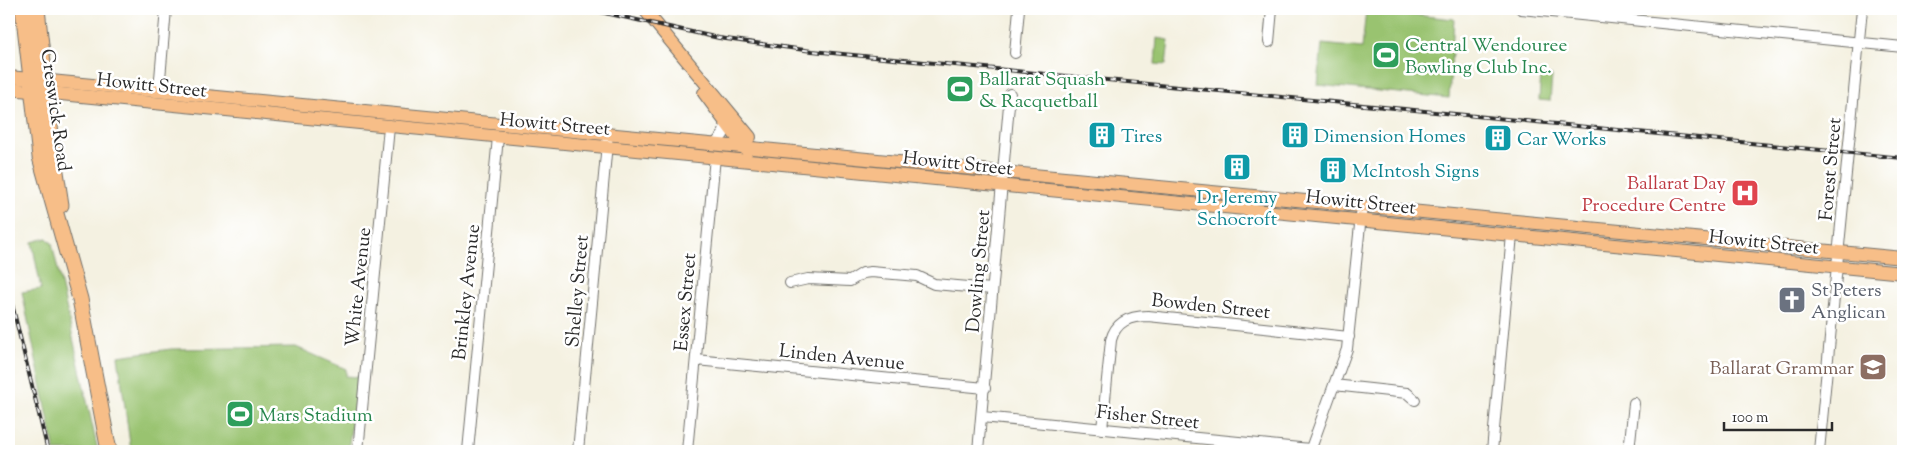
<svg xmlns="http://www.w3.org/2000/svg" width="1912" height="460" viewBox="0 0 1912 460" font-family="'Sorts Mill Goudy',serif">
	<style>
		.green { fill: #99c370; stroke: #62774e }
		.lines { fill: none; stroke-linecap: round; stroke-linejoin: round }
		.minor-casing { stroke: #71706b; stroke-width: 12 }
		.major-casing { stroke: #71706b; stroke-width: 14 }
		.highway-casing { stroke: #71706b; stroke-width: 17 }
		.minor { stroke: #fff; stroke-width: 10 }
		.major { stroke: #f7be88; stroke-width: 12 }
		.highway { stroke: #f7be88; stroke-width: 15 }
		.rail-casing { stroke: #2b2b2b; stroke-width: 4 }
		.rail { stroke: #fff; stroke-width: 2; stroke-dasharray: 5.5; stroke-linecap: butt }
		.labels { text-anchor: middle; stroke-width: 5; stroke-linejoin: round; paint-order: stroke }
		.leisure-label { font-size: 19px; fill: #27864d; stroke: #fff; text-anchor: start }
		.street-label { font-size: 19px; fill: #2b2b2b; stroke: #fff }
		.culture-label { font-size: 19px; fill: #0d838f; stroke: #fff; text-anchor: start }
		.health-label { font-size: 19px; fill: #be3a42; stroke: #fff; text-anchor: end }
		.worship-label { font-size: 19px; fill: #5b616d; stroke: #fff; text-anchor: start }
		.education-label { font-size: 19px; fill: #785e54; stroke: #fff; text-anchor: end }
	</style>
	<rect width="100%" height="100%" fill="#fff"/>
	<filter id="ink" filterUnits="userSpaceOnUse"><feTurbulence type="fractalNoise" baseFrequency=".02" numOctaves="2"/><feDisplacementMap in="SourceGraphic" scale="10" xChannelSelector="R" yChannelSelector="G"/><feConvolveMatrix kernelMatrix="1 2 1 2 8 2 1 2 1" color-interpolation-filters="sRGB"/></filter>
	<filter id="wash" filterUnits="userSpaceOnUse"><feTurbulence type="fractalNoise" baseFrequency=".0096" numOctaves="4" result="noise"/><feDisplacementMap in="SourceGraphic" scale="20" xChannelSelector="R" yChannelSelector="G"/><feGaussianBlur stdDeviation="1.12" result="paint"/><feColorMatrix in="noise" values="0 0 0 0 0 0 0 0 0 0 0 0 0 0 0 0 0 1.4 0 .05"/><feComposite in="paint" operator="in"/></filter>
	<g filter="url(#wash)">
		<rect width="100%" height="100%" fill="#f4f1e1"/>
		<!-- green -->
		<g class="green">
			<path d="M1366,10L1454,19L1449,98L1318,85L1322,44L1362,48Z"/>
			<path d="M1157,38L1169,40L1166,65L1155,64Z"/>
			<path d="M1541,75L1552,76L1550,101L1539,100Z"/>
			<path d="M47,238L52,243L98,451H55L22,292L41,289L32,242Z"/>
			<path d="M296,347L346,369V376L358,377L348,451H131L118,356L171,349Z"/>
		</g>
	</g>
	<g filter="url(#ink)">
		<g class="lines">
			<defs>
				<g id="minor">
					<path d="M1521,9L1903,47"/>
					<path d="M1269,42L1272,9"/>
					<path d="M1015,53L1019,9"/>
					<path d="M159,90L166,9"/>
					<path d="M715,144L723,135L727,122"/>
					<path d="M790,283L808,279L850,281L863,273L871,272L917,276L934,284L992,289"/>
					<path d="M696,360L985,388"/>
					<path d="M1334,385L1407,393L1415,400"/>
					<path d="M982,417L1310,449"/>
					<path d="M1102,429L1111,340C1116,321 1130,316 1148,316L1349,337"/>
					<path d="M358,451L389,127"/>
					<path d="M468,451L498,137"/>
					<path d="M578,451L608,133"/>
					<path d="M687,451L715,157"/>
					<path d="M978,451L1010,94"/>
					<path d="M1310,451L1347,349L1362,206"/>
					<path d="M1492,451L1512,235"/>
					<path d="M1629,451L1634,403"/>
					<path d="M1819,451L1862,9"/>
				</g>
				<g id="major">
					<path d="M644,9L750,137"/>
					<path d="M9,77L1903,258"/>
					<path d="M9,89L1903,273"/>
					<path d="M704,93L747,151"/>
				</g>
				<g id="highway">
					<path d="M23,9L40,157L80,299L109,451"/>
					<path d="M37,9L53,152L61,205"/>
				</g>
			</defs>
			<!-- minor casing -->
			<use href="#minor" class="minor-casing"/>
			<!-- major casing -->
			<use href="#major" class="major-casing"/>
			<!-- highway casing -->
			<use href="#highway" class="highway-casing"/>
			<!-- minor -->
			<use href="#minor" class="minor"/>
			<!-- major -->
			<use href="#major" class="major"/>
			<!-- highway -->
			<use href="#highway" class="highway"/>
			<defs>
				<g id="rail">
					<path d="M587,9L719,38L812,51L1903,158"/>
					<path d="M9,292L48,451"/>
				</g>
			</defs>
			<!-- rail casing -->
			<use href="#rail" class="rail-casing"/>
			<!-- rail -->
			<use href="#rail" class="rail"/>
		</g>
	</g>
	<!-- icons -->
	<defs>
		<symbol id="stadium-square" viewBox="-11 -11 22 22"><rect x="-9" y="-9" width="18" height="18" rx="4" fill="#2e9e5b" stroke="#fff"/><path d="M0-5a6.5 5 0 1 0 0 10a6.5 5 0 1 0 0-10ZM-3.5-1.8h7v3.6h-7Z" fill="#fff"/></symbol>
		<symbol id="building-square" viewBox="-11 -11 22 22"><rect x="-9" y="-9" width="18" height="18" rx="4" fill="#0f9aa8" stroke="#fff"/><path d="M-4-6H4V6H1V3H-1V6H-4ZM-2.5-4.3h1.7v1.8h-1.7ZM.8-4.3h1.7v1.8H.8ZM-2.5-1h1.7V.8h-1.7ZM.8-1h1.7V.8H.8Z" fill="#fff"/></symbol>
		<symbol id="hospital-square" viewBox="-11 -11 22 22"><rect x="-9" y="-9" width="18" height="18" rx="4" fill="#e0444e" stroke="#fff"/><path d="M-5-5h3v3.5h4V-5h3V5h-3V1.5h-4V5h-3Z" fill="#fff"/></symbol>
		<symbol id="church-square" viewBox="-11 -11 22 22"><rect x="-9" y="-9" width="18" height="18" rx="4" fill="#6b7280" stroke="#fff"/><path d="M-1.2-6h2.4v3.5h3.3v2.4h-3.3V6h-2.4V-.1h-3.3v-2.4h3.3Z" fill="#fff"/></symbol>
		<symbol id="school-square" viewBox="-11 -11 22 22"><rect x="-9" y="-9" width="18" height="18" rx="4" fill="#8d6e63" stroke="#fff"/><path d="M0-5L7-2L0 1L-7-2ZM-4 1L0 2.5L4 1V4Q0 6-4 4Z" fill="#fff"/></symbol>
	</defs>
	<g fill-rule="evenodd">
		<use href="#stadium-square" x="1370" y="39" width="32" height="32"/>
		<use href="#stadium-square" x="944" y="73" width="32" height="32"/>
		<use href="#building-square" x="1086" y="119" width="32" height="32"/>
		<use href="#building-square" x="1279" y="119" width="32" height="32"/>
		<use href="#building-square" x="1482" y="122" width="32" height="32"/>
		<use href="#building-square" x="1221" y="151" width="32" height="32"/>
		<use href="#building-square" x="1317" y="154" width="32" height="32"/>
		<use href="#hospital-square" x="1729" y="177" width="32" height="32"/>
		<use href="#church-square" x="1776" y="284" width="32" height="32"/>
		<use href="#school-square" x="1857" y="351" width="32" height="32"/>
		<use href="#stadium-square" x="224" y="398" width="32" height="32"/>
	</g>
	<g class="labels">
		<!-- leisure labels -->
		<g class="leisure-label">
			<text x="1405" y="51">Central Wendouree<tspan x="1405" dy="22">Bowling Club Inc.</tspan></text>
			<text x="979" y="85">Ballarat Squash<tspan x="979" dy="22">&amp; Racquetball</tspan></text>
			<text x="259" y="421">Mars Stadium</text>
		</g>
		<!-- street labels -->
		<g class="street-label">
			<text transform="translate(152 84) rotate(6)" y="7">Howitt Street</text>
			<text transform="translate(57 110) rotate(82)" y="7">Creswick Road</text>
			<text transform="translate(555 123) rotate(5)" y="7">Howitt Street</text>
			<text transform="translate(958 162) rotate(6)" y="7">Howitt Street</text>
			<text transform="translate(1829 169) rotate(-85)" y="7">Forest Street</text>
			<text transform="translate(1361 201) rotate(6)" y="7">Howitt Street</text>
			<text transform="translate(1764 241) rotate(6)" y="7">Howitt Street</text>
			<text transform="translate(977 271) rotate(-85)" y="7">Dowling Street</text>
			<text transform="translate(357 287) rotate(-84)" y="7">White Avenue</text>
			<text transform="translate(576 291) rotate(-85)" y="7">Shelley Street</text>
			<text transform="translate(465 292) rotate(-84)" y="7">Brinkley Avenue</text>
			<text transform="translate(684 302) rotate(-85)" y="7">Essex Street</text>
			<text transform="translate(1211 305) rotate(6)" y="7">Bowden Street</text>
			<text transform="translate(842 356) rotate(6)" y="7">Linden Avenue</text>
			<text transform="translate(1148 416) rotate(6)" y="7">Fisher Street</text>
		</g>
		<!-- culture labels -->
		<g class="culture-label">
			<text x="1121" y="142">Tires</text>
			<text x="1314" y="142">Dimension Homes</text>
			<text x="1517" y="145">Car Works</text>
			<text x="1352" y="177">McIntosh Signs</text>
			<text x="1237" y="203" text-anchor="middle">Dr Jeremy<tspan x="1237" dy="22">Schocroft</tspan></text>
		</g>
		<!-- health labels -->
		<g class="health-label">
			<text x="1726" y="189">Ballarat Day<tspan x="1726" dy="22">Procedure Centre</tspan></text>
		</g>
		<!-- worship labels -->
		<g class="worship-label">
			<text x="1811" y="296">St Peters<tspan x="1811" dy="22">Anglican</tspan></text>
		</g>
		<!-- education labels -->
		<g class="education-label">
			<text x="1854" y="374">Ballarat Grammar</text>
		</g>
	</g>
	<!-- margin -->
	<rect width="1912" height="460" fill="none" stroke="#fff" stroke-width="30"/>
	<!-- scale -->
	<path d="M1724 422v8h108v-8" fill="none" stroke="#2b2b2b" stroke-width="2.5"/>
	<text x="1732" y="422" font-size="15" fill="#2b2b2b" stroke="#ffffff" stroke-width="4" paint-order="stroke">100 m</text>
</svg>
